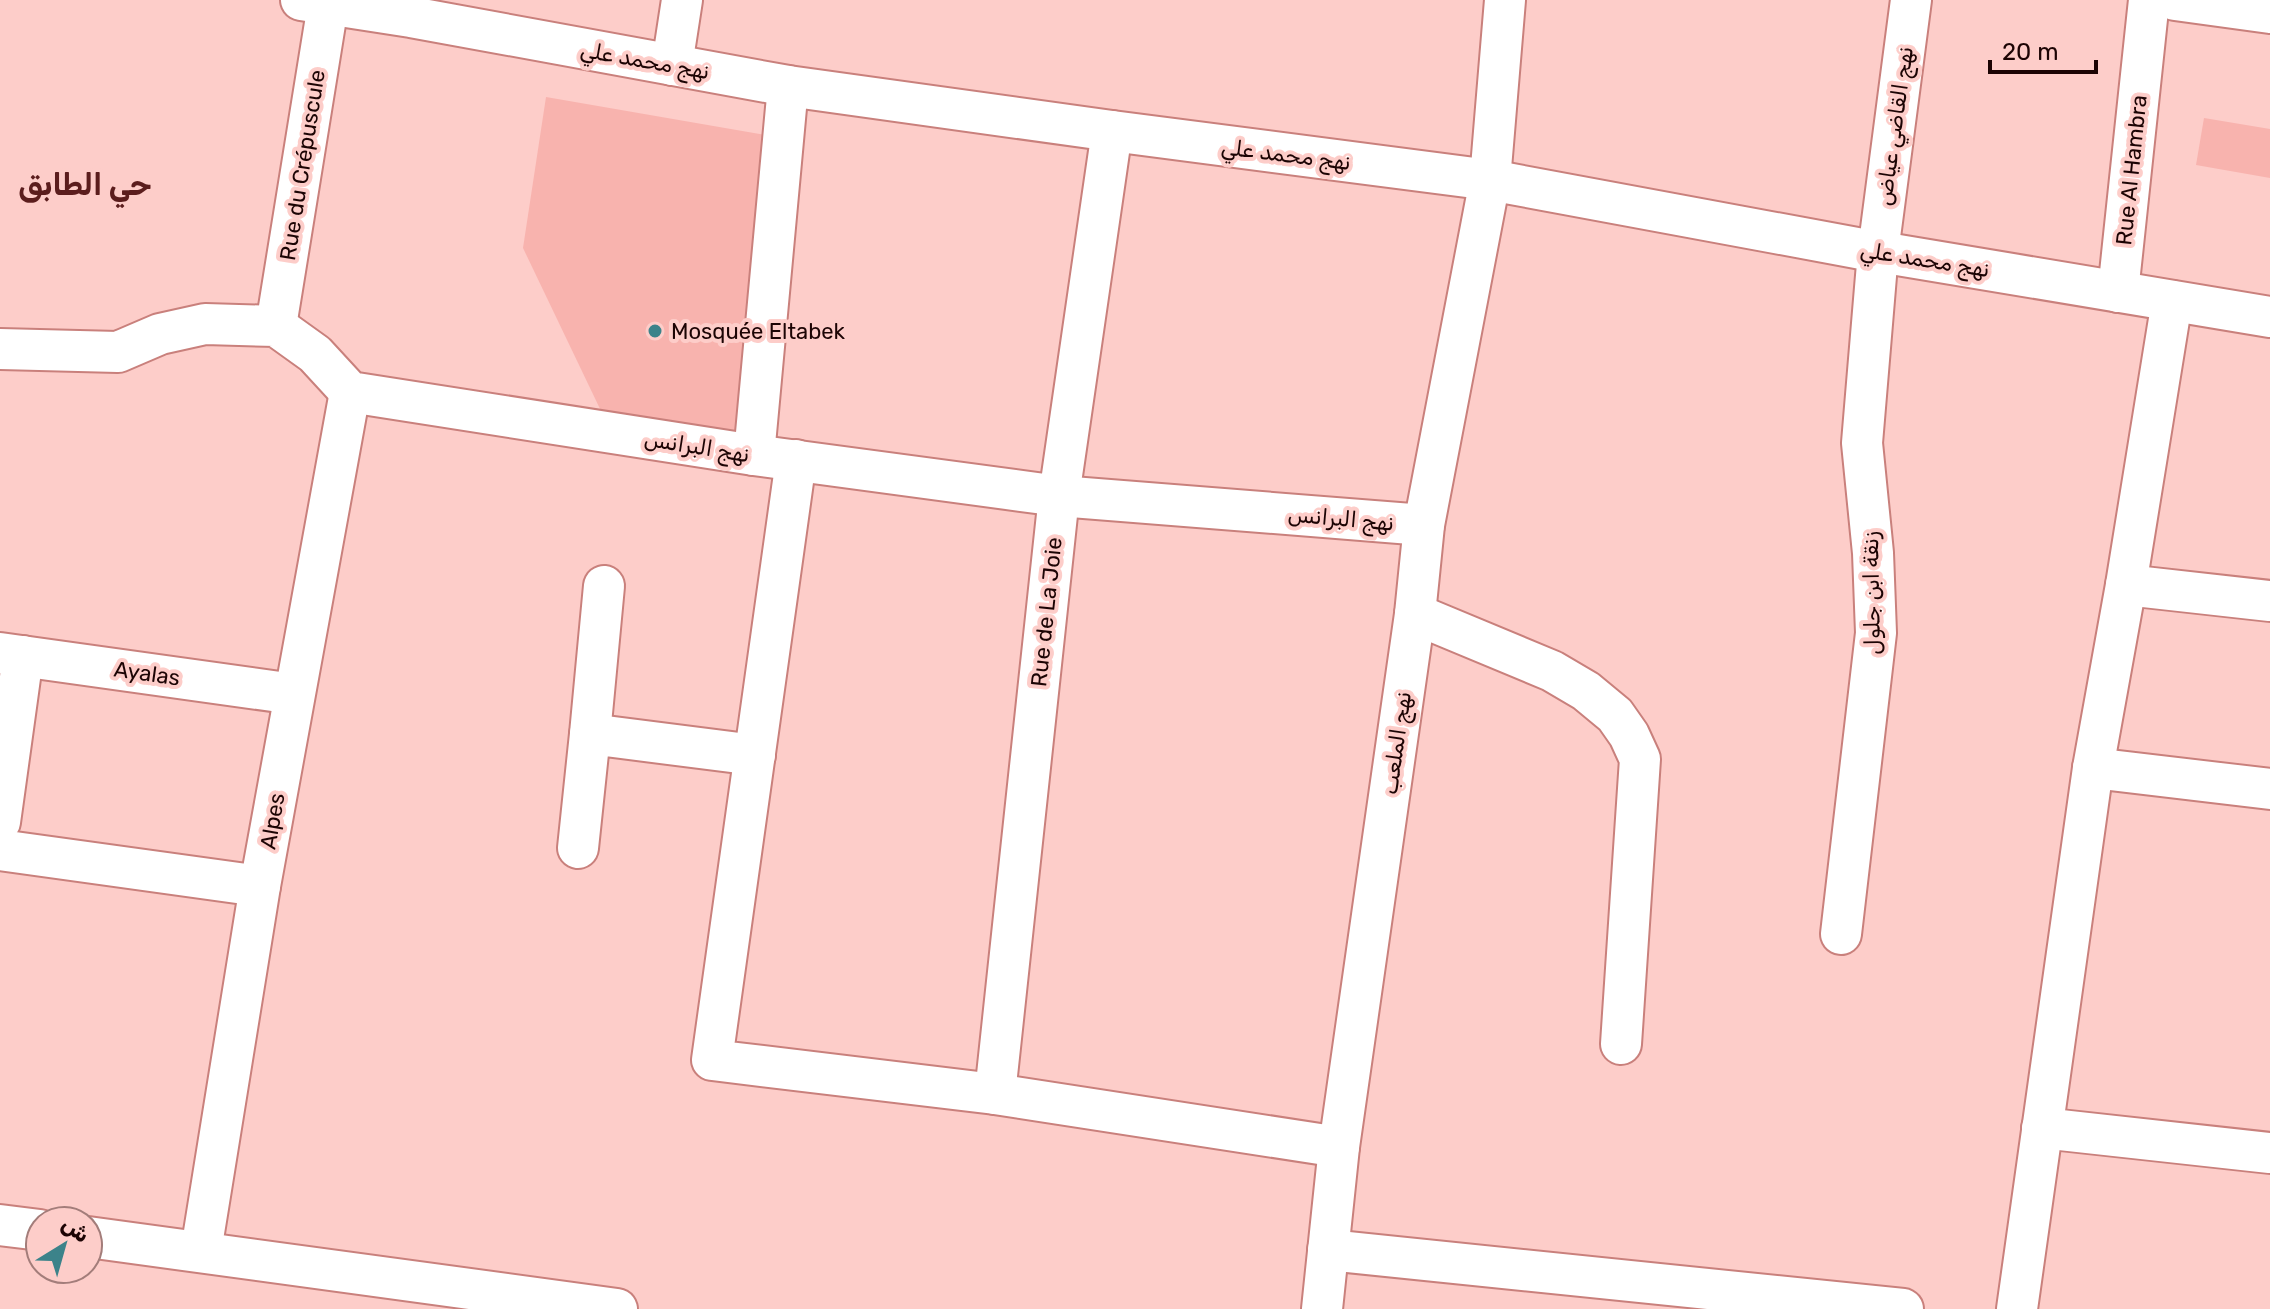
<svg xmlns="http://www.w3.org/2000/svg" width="2270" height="1309" viewBox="0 0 2270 1309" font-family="Rubik,'Noto Naskh Arabic',sans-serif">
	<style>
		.building { fill: #f8b3ae }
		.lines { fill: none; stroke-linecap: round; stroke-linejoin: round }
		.minor-casing { stroke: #c9807c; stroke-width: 44 }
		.minor { stroke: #fff; stroke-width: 40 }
		.poi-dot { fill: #3c838a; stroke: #fdcdc9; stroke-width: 3 }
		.labels { text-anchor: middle; stroke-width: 8; stroke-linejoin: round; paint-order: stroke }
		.street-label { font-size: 22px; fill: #1c0404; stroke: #fdcdc9 }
		.poi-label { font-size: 22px; fill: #1c0404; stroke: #fdcdc9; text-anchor: start }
		.district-label { font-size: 30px; font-weight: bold; fill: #5b1d1d; stroke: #fdcdc9 }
	</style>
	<rect width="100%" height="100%" fill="#fdcdc9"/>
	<!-- building -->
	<g class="building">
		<path d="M546,97L765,135L738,435L602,413L523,248Z"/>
		<path d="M2204,118L2270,129V178L2196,165Z"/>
	</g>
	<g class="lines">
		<defs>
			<g id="minor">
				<path d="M301,0L411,17L788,86L1112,131L1490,180L1862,249L2270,317"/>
				<path d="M2175,0L2270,13"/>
				<path d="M672,65L682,0"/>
				<path d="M2118,292L2149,0"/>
				<path d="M276,326L328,5"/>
				<path d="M0,349L118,352L160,334L205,324L276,326L315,354L350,392L754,455L1059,496L1424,525"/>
				<path d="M754,455L788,86"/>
				<path d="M796,460L712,1060L995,1094L1339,1147"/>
				<path d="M2126,585L2270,601"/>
				<path d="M1415,614L1552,671L1586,691L1615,715L1629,735L1640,759L1621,1044"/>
				<path d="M0,653L294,694"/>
				<path d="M590,734L604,586"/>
				<path d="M2093,768L2270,789"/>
				<path d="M0,822L23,656"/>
				<path d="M578,848L590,734L755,755"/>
				<path d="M0,850L260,886"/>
				<path d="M1841,934L1876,633L1873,553L1862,443L1878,252L1911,0"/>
				<path d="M995,1094L1059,496L1112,131"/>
				<path d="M2042,1128L2270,1153"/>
				<path d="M0,1225L40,1230"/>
				<path d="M88,1237L617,1309"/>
				<path d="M1328,1250L1903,1309"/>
				<path d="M201,1251L260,886L350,392"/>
				<path d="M1322,1309L1339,1147L1415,614L1424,525L1490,180L1505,0"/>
				<path d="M2017,1309L2093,768L2126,585L2172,301"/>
			</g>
		</defs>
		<!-- minor casing -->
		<use href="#minor" class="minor-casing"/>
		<!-- minor -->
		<use href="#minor" class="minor"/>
	</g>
	<!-- markers -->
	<circle class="poi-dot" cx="655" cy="331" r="8"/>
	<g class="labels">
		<!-- street labels -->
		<g class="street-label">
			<text transform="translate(645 60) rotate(10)" y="8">نهج محمد علي</text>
			<text transform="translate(1894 126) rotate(-82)" y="8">نهج القاضي عياض</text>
			<text transform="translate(1286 154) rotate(7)" y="8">نهج محمد علي</text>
			<text transform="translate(302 165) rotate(-81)" y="8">Rue du Crépuscule</text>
			<text transform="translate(2131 170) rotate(-84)" y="8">Rue Al Hambra</text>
			<text transform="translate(1925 259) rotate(9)" y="8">نهج محمد علي</text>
			<text transform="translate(697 446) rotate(9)" y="8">نهج البرانس</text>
			<text transform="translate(1341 518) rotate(5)" y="8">نهج البرانس</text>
			<text transform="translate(1871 593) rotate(-91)" y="8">زنقة ابن جلول</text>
			<text transform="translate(1046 612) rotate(-84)" y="8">Rue de La Joie</text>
			<text transform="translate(147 673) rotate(8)" y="8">Ayalas</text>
			<text transform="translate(1396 743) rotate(-82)" y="8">نهج الملعب</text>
			<text transform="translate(272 821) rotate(-80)" y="8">Alpes</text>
		</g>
		<!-- poi labels -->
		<g class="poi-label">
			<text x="671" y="339">Mosquée Eltabek</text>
		</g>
		<!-- district labels -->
		<g class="district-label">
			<text x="85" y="195">حي الطابق</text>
		</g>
	</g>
	<!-- north arrow -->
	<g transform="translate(64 1245) rotate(37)"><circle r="38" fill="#fdcdc9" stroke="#a37d7a" stroke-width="2"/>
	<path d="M0-6L14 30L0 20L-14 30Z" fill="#3c838a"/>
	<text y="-12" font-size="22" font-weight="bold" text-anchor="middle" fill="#1c0404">ش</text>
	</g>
	<!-- scale -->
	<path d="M1990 60v12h106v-12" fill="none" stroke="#1c0404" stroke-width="4"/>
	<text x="2002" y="60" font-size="24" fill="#1c0404" stroke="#fdcdc9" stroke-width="6" paint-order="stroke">20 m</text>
</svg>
